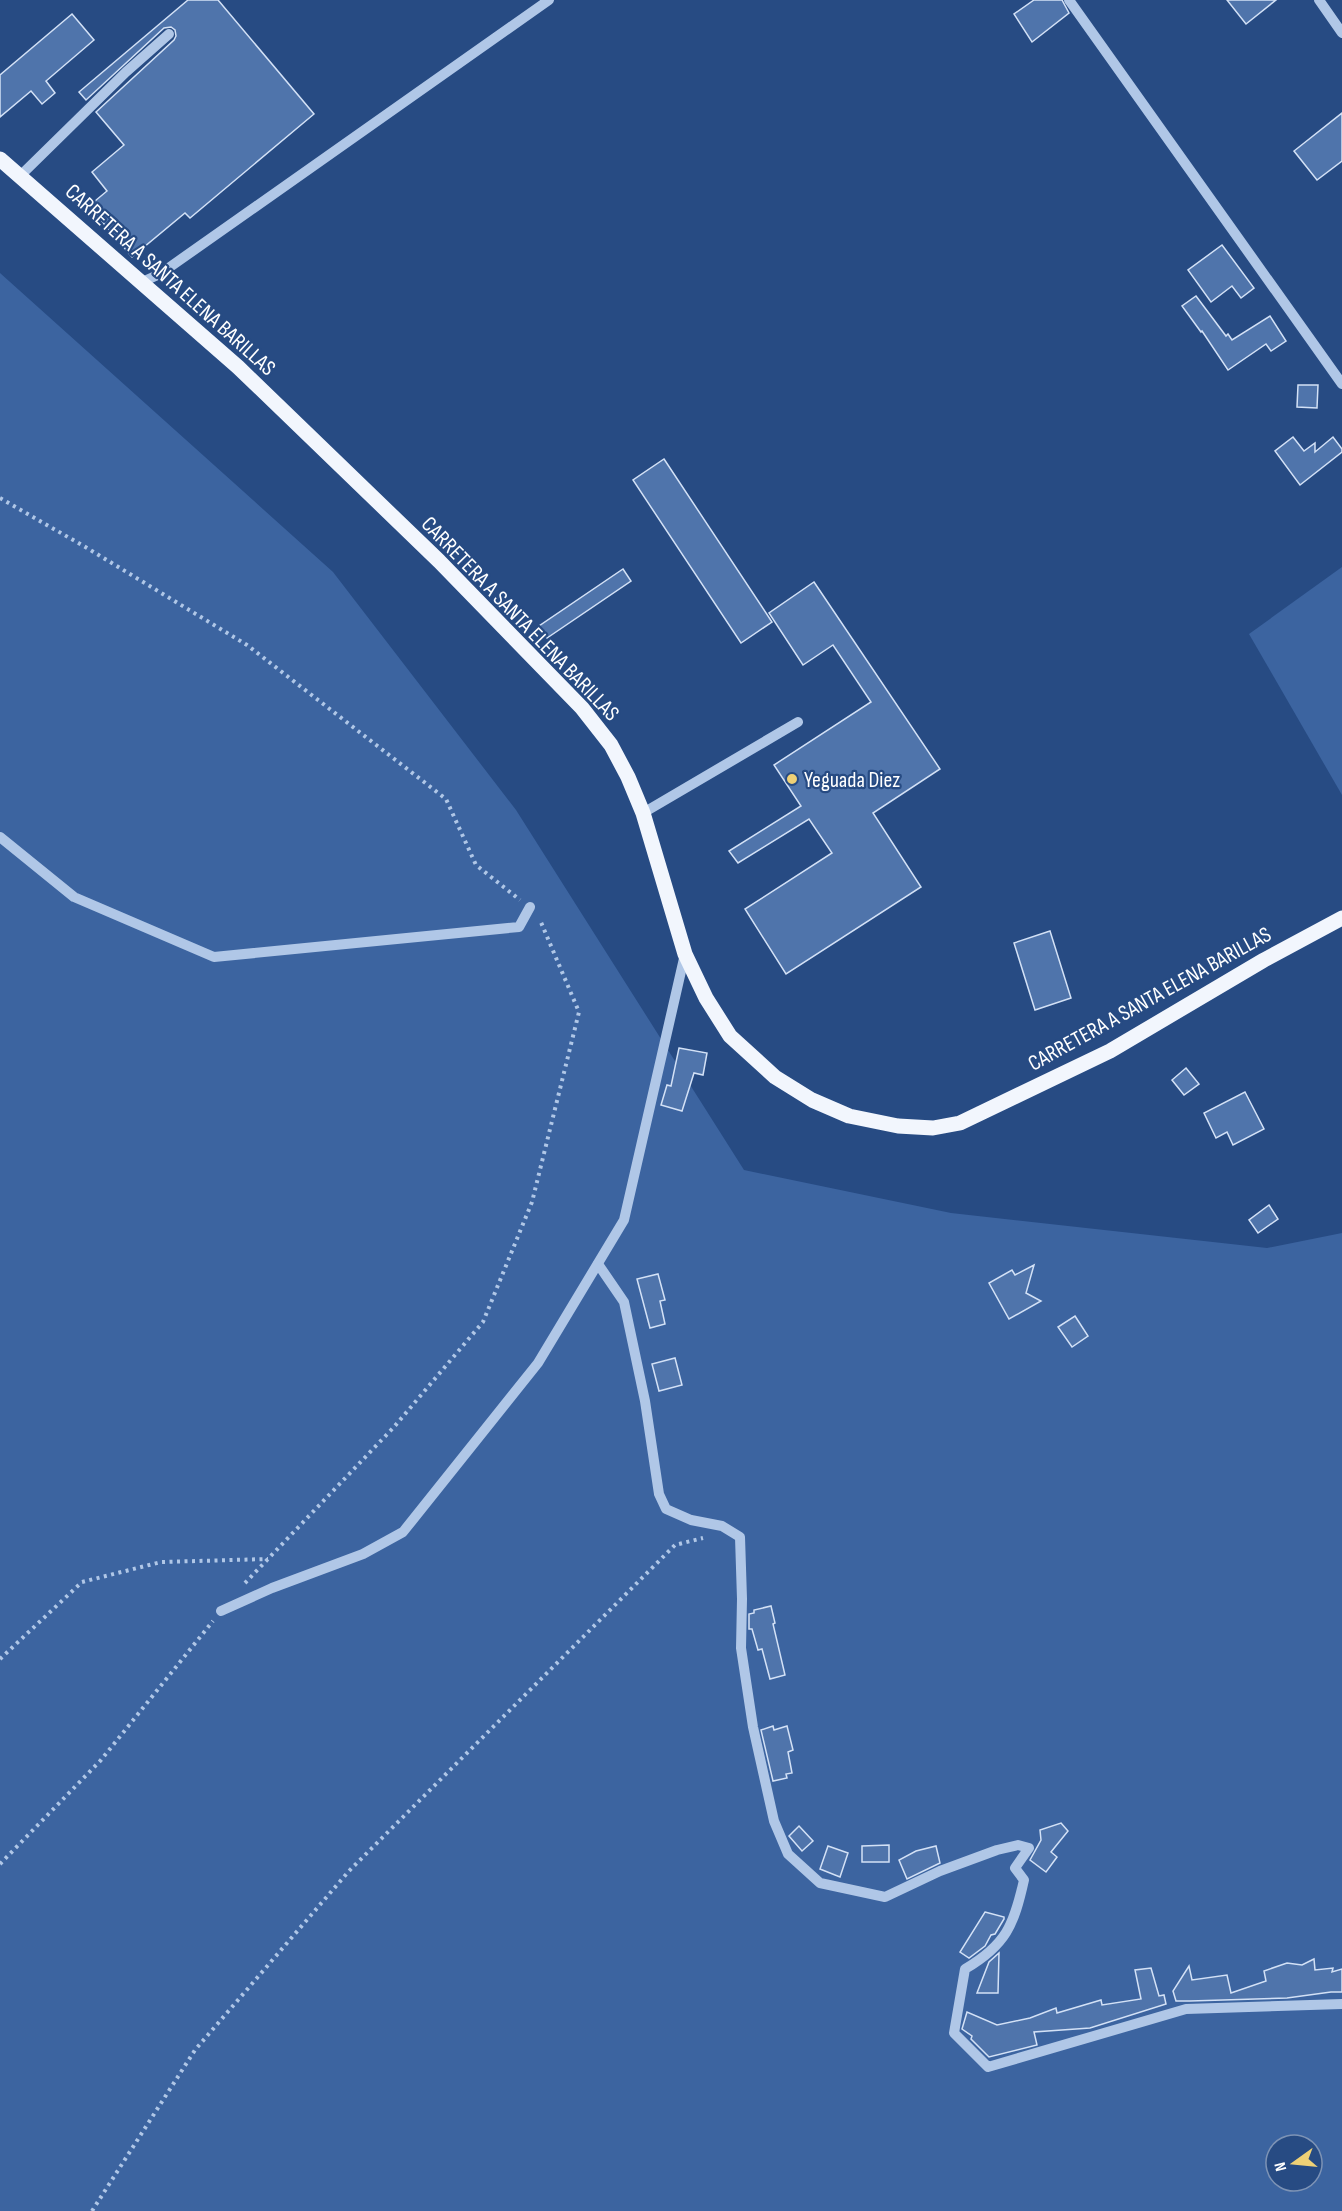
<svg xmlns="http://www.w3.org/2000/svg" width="1342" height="2211" viewBox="0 0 1342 2211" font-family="'Sofia Sans Condensed',sans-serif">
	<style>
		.green { fill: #3c64a0; fill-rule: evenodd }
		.building { fill: #4f74ab; stroke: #d3e1f6; stroke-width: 1.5 }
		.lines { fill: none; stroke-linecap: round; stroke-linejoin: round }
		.path { stroke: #b0c7e7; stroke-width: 4; stroke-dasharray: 3 4.5; stroke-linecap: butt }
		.minor { stroke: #b0c7e7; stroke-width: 10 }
		.major { stroke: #f2f6fd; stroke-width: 15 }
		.poi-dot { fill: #efd176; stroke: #274b83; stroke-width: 2 }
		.labels { text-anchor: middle; stroke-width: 4.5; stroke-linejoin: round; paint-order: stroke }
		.street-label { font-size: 22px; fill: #fff; stroke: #274b83 }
		.poi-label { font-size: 22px; fill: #fff; stroke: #274b83; text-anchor: start }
	</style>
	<rect width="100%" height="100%" fill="#274b83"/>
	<!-- green -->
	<g class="green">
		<path d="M0,273L333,572L516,810L744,1170L951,1213L1267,1248L1342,1233V2211H0ZM1276,2145H1312V2181H1276Z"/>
		<path d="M1342,567V795L1249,634Z"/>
	</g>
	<!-- building -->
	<g class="building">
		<path d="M188,0H218L314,114L190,218L185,213L132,257L89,206L107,191L92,172L124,145L96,112L174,40L176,36L175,30L171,27L164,28L86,100L79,92Z"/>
		<path d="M1034,0H1062L1069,13L1032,42L1014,14Z"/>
		<path d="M1227,0H1276L1246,24Z"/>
		<path d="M72,14L94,40L46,81L55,93L42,104L31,91L0,117V75Z"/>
		<path d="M1342,113V161L1317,180L1294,151Z"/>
		<path d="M1222,245L1254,288L1241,298L1232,286L1211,302L1188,270Z"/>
		<path d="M1196,296L1226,336L1228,334L1232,340L1270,316L1286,341L1271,351L1266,344L1228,370L1202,331L1201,332L1182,306Z"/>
		<path d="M1298,385H1318L1317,408L1297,407Z"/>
		<path d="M1293,437L1304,451L1315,443V452L1333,437L1342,449V452L1300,485L1275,451Z"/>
		<path d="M664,459L772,622L741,643L633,480Z"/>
		<path d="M623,569L631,581L547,638L539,626Z"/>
		<path d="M814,582L940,769L873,813L921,887L786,974L745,909L832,853L809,819L738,863L729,851L801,806L774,765L871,702L833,645L803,665L769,613Z"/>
		<path d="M1050,931L1071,998L1035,1010L1014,943Z"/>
		<path d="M679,1048L707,1053L703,1075L694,1073L682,1111L661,1105L667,1085L671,1086Z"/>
		<path d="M1186,1068L1199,1084L1184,1095L1172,1080Z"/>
		<path d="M1245,1092L1264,1129L1233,1145L1227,1132L1216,1138L1204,1113Z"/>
		<path d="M1269,1205L1278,1219L1258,1233L1249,1220Z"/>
		<path d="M1034,1265L1026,1293L1041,1301L1009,1319L989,1283L1012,1270L1015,1275Z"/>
		<path d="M658,1274L665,1300L660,1301L665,1324L650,1328L637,1279Z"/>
		<path d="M1075,1316L1088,1336L1072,1347L1058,1327Z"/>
		<path d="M675,1358L682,1385L659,1391L652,1364Z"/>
		<path d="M771,1606L775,1623L773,1624L785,1675L770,1679L762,1649L758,1650L752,1629H749V1614L754,1613V1610Z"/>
		<path d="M773,1726L774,1730L787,1726L793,1750L788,1752L792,1773L786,1774L787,1778L773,1781L761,1730Z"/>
		<path d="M1061,1823L1068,1831L1051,1852L1057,1857L1046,1872L1030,1860L1041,1840L1040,1830Z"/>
		<path d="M799,1826L813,1841L802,1851L789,1836Z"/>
		<path d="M889,1845V1862H862V1846Z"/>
		<path d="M828,1846L848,1853L840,1877L820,1869Z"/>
		<path d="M936,1846L940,1863L907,1879L899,1860L916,1851Z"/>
		<path d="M985,1912L1004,1917V1919L995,1934L991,1935L985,1946L969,1958L960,1952Z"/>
		<path d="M999,1953L998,1993H977L989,1962Z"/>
		<path d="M1314,1959L1315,1970L1333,1968L1332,1972L1342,1969V1992H1331L1287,1998L1190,2001H1176L1173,1991L1189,1966L1192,1980L1227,1975L1231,1993L1266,1981L1264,1971L1287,1963L1302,1965Z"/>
		<path d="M1151,1968L1159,1996L1164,1995L1166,2004L1090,2028L1034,2032L1037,2045L989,2057L971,2039L972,2036L962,2029L967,2012L997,2025L1030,2018L1056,2008L1057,2013L1101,2000L1102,2005L1141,1999L1135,1970Z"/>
	</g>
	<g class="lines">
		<!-- path -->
		<g class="path">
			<path d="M0,498L87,548L247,645L446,799L476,865L520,900"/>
			<path d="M245,1583L394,1427L483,1322L532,1202L579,1012L540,920"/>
			<path d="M0,1659L82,1582L161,1562L268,1559"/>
			<path d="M0,1864L101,1760L213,1621"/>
			<path d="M92,2211L195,2050L349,1871L675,1545L703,1538"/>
		</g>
		<!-- minor -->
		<g class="minor">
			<path d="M1069,0L1342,384"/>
			<path d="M1319,0L1342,33"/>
			<path d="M20,176L126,72L169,34"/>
			<path d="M142,282L160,274L549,0"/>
			<path d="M643,813L798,722"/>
			<path d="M0,837L74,897L214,957L519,927L530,907"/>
			<path d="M598,1264L624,1302L645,1401L659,1494L666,1509L691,1520L722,1526L740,1537L742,1599L741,1648L753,1727L774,1821L788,1854L820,1883L885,1897L940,1871L997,1850L1018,1845L1029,1848L1015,1868L1024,1880C1014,1925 1006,1945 965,1969L954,2033L988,2067L1186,2009L1342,2004"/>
			<path d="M221,1611L272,1588L363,1554L403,1532L538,1363L624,1220L685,954"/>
		</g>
		<!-- major -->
		<path class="major" d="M0,159L238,367L439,561L582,708L611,745L628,777L643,813L685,954L706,998L730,1036L775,1077L812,1100L849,1116L898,1126L933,1128L960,1123L1110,1051L1264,960L1342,918"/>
	</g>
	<!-- markers -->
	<circle class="poi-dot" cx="792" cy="779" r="6"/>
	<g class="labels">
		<!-- street labels -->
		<g class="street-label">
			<text transform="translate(171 279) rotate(42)" y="8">CARRETERA A SANTA ELENA BARILLAS</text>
			<text transform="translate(521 618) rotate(46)" y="8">CARRETERA A SANTA ELENA BARILLAS</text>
			<text transform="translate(1149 998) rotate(-29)" y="8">CARRETERA A SANTA ELENA BARILLAS</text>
		</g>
		<!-- poi labels -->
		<g class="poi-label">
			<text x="804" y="787">Yeguada Diez</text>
		</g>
	</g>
	<!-- north arrow -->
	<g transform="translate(1294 2163) rotate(255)"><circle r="28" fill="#274b83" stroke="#7d93b5" stroke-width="1.5"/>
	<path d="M0-4.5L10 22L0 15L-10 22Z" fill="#efd176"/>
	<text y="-9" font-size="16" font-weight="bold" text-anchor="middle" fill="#ffffff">N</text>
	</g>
</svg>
